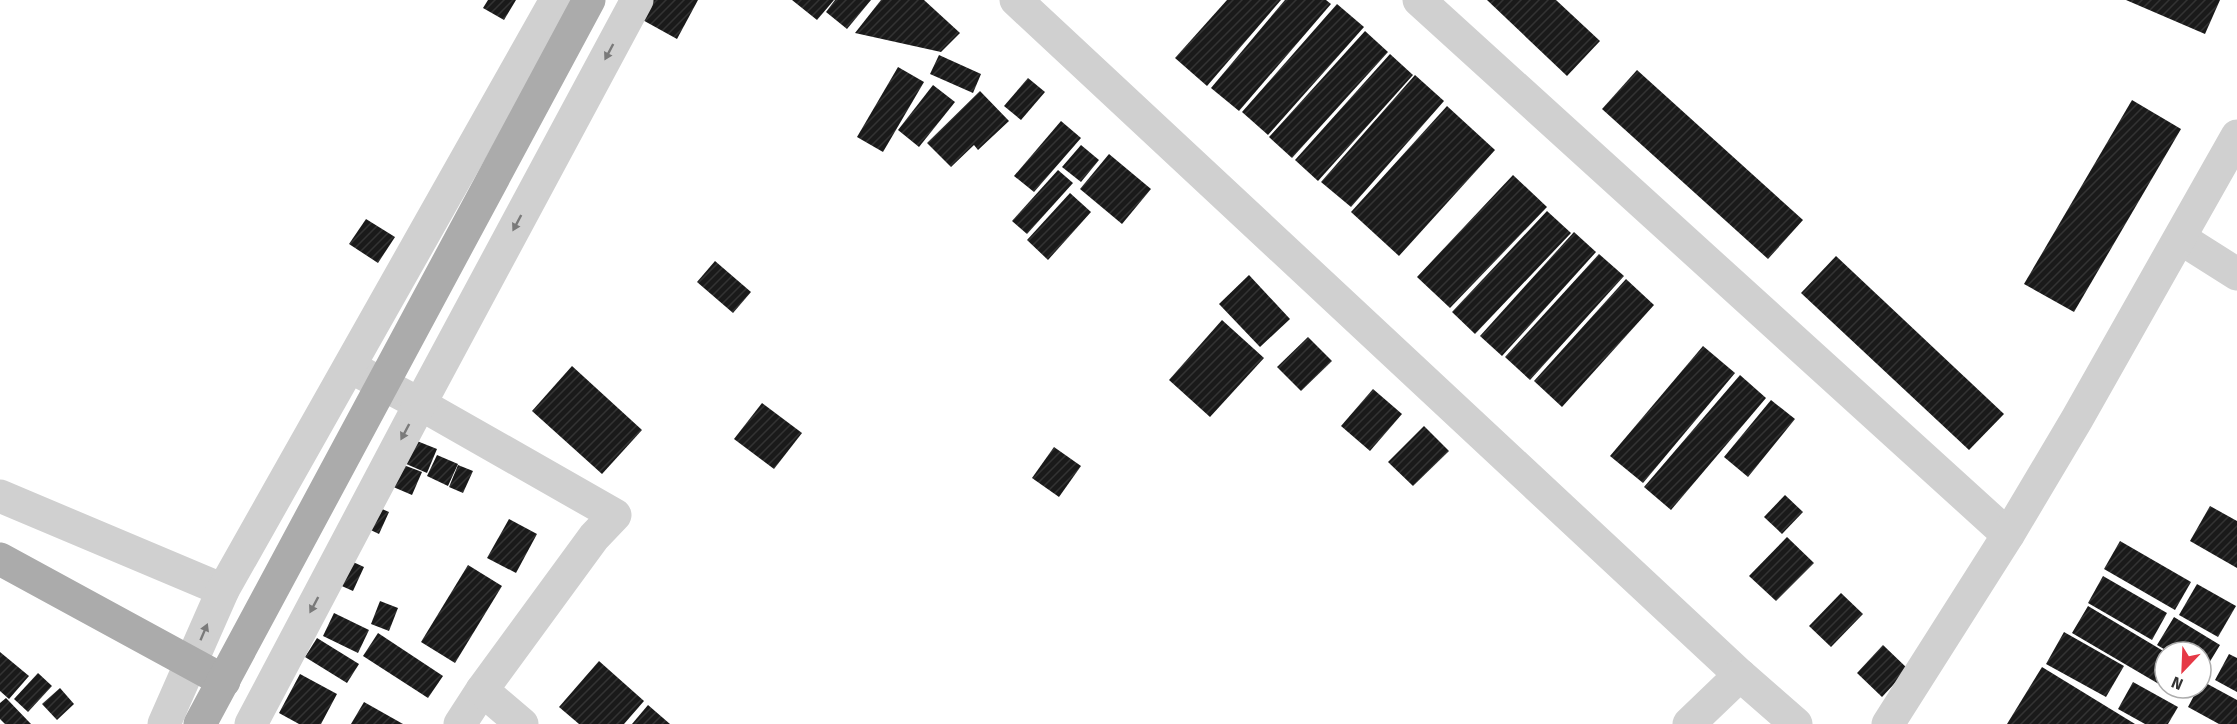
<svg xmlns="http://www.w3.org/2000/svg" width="2237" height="724" viewBox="0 0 2237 724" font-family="'Fira Sans',sans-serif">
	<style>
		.building { fill: url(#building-hatch) }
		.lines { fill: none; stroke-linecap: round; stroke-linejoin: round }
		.minor { stroke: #d0d0d0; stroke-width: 33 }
		.major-bridge { stroke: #ababab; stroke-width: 33 }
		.oneway { fill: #7a7a7a }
	</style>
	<defs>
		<pattern id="building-hatch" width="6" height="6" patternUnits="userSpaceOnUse" patternTransform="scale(1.5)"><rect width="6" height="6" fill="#1a1a1a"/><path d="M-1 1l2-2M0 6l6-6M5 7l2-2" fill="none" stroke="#333"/></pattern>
	</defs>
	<rect width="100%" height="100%" fill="#fff"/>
	<!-- building -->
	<g class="building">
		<path d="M488,0H516L504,20L483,8Z"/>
		<path d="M649,0H698L677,39L639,18Z"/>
		<path d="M792,0H834L817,20Z"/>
		<path d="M835,0H871L847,29L826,12Z"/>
		<path d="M881,0H924L960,33L941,52L855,33Z"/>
		<path d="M1227,0H1281L1207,86L1175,58Z"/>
		<path d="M1285,0H1326L1331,4L1239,111L1211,88Z"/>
		<path d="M1487,0H1556L1600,41L1567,76Z"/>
		<path d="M2126,0H2220L2205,34Z"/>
		<path d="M1337,4L1364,27L1268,135L1242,112Z"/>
		<path d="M1365,31L1388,52L1292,158L1269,137Z"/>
		<path d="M1390,54L1413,75L1318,181L1295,160Z"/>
		<path d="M939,55L981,74L973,93L930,74Z"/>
		<path d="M898,67L924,82L883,152L857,137Z"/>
		<path d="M1637,70L1803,220L1768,259L1602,109Z"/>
		<path d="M1415,75L1444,101L1351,207L1321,182Z"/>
		<path d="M1028,78L1045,92L1021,120L1004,106Z"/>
		<path d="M933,85L955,102L919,147L898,130Z"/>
		<path d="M980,91L1009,121L978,150L974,145L951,167L927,143Z"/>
		<path d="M2132,100L2181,129L2074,312L2024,284Z"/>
		<path d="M1447,106L1495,150L1399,256L1351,212Z"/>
		<path d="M1061,121L1081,138L1034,192L1014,176Z"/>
		<path d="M1081,145L1099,160L1081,182L1062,167Z"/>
		<path d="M1109,154L1151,189L1122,224L1080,189Z"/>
		<path d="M1058,170L1073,183L1027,234L1012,221Z"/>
		<path d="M1513,175L1547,207L1450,308L1417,277Z"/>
		<path d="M1070,193L1091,212L1048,260L1027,240Z"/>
		<path d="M1547,211L1571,233L1475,334L1452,312Z"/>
		<path d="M366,219L395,237L378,263L349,244Z"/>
		<path d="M1574,232L1596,252L1502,356L1480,336Z"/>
		<path d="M1599,254L1624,276L1530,380L1505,357Z"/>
		<path d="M1836,256L2004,414L1969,450L1801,293Z"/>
		<path d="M715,261L751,292L733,313L697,282Z"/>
		<path d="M1249,275L1290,319L1260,347L1219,304Z"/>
		<path d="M1626,279L1654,305L1562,407L1534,381Z"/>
		<path d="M1222,320L1264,358L1210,417L1169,380Z"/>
		<path d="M1308,337L1332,361L1301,391L1277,367Z"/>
		<path d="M1703,346L1735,373L1643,483L1610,456Z"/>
		<path d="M572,366L642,430L602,474L532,411Z"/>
		<path d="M1740,375L1766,398L1671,510L1644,487Z"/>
		<path d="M1373,389L1402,414L1370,451L1341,426Z"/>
		<path d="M1771,400L1795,419L1748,477L1724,457Z"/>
		<path d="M762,403L802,433L774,469L734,439Z"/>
		<path d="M1424,426L1449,451L1413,486L1388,462Z"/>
		<path d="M407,437L437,449L427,473L397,460Z"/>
		<path d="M1054,447L1081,466L1059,497L1032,478Z"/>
		<path d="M437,455L458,464L448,486L427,476Z"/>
		<path d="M401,464L422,472L412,495L391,486Z"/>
		<path d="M458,465L473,471L463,493L449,487Z"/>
		<path d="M1785,495L1803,512L1782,534L1764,517Z"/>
		<path d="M366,502L389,512L379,534L356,523Z"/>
		<path d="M2210,506L2237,521V568L2190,541Z"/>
		<path d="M509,519L537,534L516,573L487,558Z"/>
		<path d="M1787,537L1814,563L1776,601L1749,576Z"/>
		<path d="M2120,541L2191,582L2175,610L2104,569Z"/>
		<path d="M338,555L364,567L353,591L326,579Z"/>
		<path d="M468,565L502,586L455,663L421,642Z"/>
		<path d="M2103,576L2167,613L2152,640L2088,603Z"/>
		<path d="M2197,584L2236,606L2218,637L2179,615Z"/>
		<path d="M1841,593L1863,614L1831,647L1809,626Z"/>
		<path d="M380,601L398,608L389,631L371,624Z"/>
		<path d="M2088,606L2165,652V688H2187L2181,697L2072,633Z"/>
		<path d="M334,613L369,630L358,653L323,636Z"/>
		<path d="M2174,617L2220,645L2203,673L2201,652H2169L2157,645Z"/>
		<path d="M2064,632L2124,666L2106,697L2046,664Z"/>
		<path d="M378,633L443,676L428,698L363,656Z"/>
		<path d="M317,638L359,664L347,683L305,657Z"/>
		<path d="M1883,645L1908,669L1882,697L1857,673Z"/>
		<path d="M0,652L29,676L9,699L0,691Z"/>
		<path d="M2229,654L2237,658V692L2215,680Z"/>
		<path d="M599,661L644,701L624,724H579L559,707Z"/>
		<path d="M2042,667L2135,724H2007Z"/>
		<path d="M38,673L52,686L28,712L14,699Z"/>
		<path d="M300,674L337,694L321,724H299L279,713Z"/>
		<path d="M2202,681L2237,700V724H2219L2188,707L2198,688H2201Z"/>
		<path d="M2133,682L2178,707L2168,724H2145L2118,709Z"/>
		<path d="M60,688L74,704L57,720L42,704Z"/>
		<path d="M6,698L31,724H5L0,719V703Z"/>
		<path d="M364,702L403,724H351Z"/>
		<path d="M648,705L670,724H632Z"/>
	</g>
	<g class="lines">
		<!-- minor -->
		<g class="minor">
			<path d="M1016,0L1740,675L1796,724"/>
			<path d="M1419,0L2008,535"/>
			<path d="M2180,238L2237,274"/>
			<path d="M356,370L420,404L615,515L594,537L482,690L460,724"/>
			<path d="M0,496L223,590"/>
			<path d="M482,690L522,724"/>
			<path d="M164,724L223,590L556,0"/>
			<path d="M251,724L420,404L637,0"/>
			<path d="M1689,724L1740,675"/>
			<path d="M1888,724L2008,535L2077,419L2237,136"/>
		</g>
		<!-- major-bridge -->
		<g class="major-bridge">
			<path d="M0,559L224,681"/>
			<path d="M200,724L589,0"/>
		</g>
	</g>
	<!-- one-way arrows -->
	<defs><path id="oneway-solid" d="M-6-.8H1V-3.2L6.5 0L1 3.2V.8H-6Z" transform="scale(1.5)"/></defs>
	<g class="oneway">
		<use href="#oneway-solid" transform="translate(609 52) rotate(118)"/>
		<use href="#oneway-solid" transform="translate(517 223) rotate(118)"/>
		<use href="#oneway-solid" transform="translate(405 432) rotate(118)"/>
		<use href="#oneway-solid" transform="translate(314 605) rotate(118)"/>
		<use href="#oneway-solid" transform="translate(204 632) rotate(-67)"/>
	</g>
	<!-- north arrow -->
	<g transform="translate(2183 670) rotate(203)"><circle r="28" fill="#ffffff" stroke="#adadad" stroke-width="1.5"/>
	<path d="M0-4.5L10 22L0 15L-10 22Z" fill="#e63946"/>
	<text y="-9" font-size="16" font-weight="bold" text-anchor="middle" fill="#333333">N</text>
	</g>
</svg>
